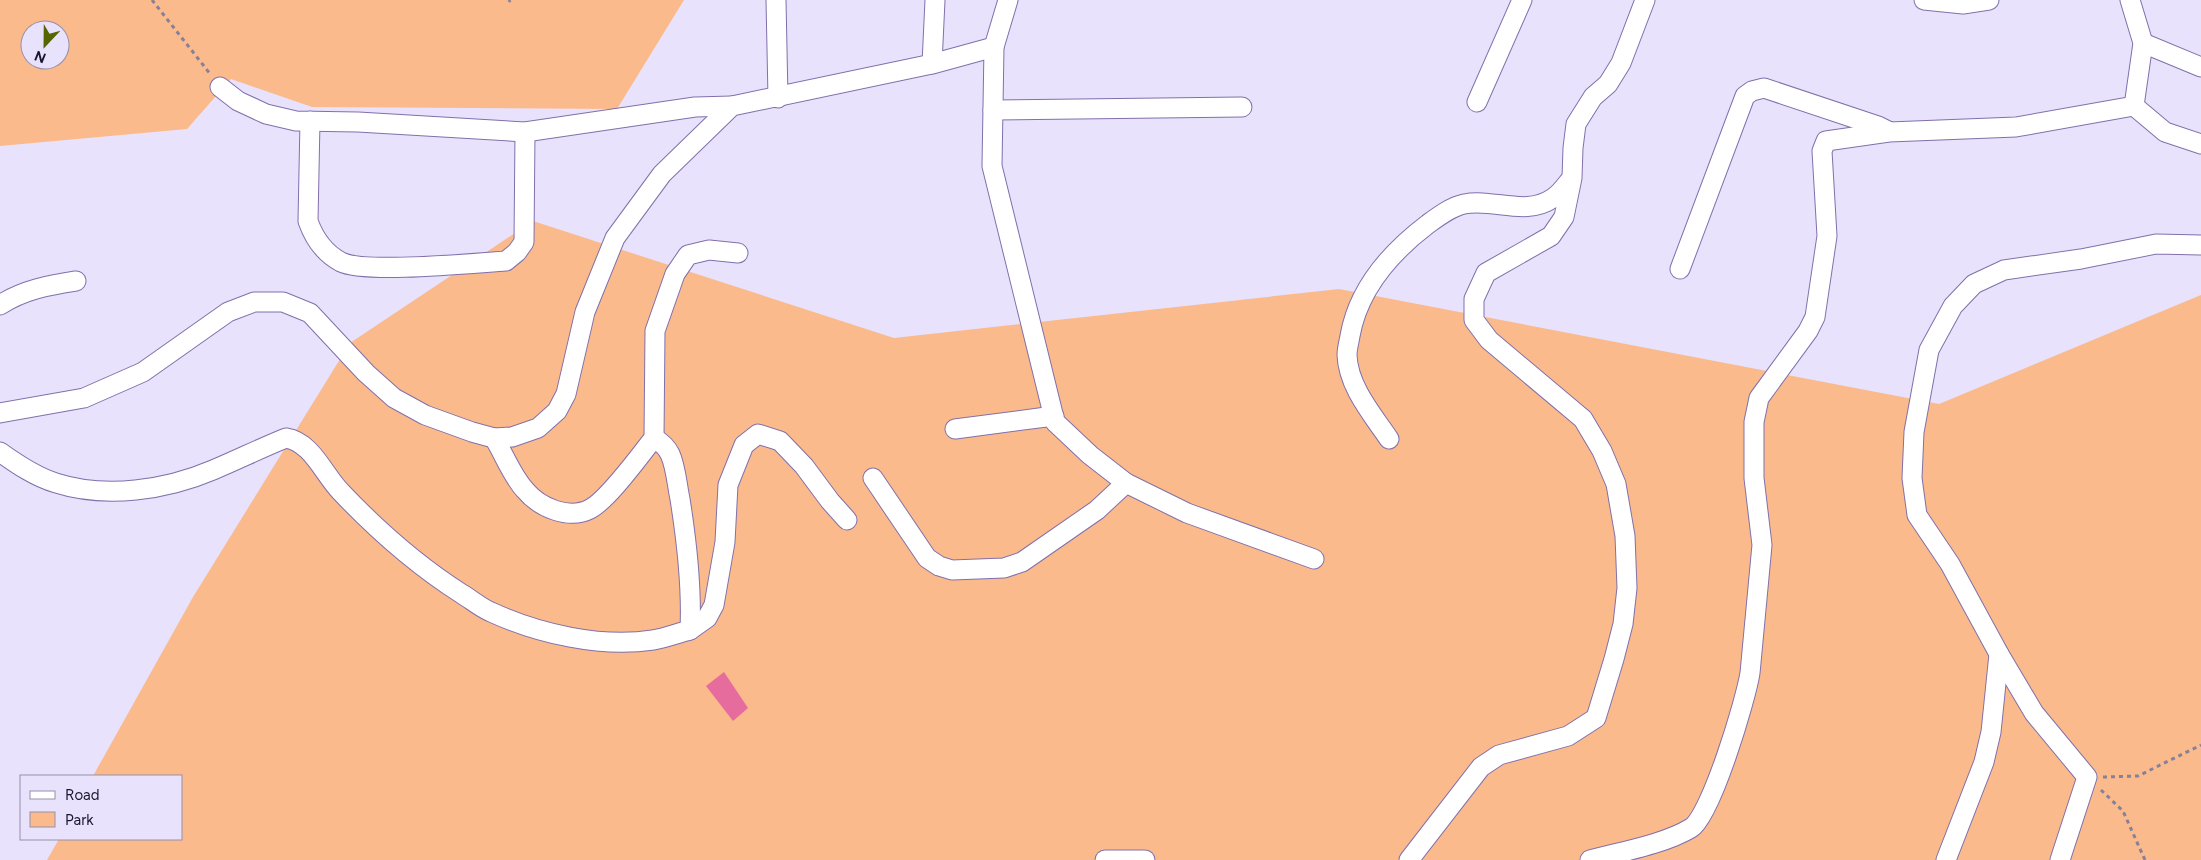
<svg xmlns="http://www.w3.org/2000/svg" width="2201" height="860" viewBox="0 0 2201 860" font-family="Figtree,sans-serif">
	<style>
		.green { fill: #fbba8c; fill-rule: evenodd }
		.water { fill: #e56c9d }
		.lines { fill: none; stroke-linecap: round; stroke-linejoin: round }
		.minor-casing { stroke: #8170ab; stroke-width: 21 }
		.path { stroke: #868098; stroke-width: 3; stroke-dasharray: 4 4; stroke-linecap: butt }
		.minor { stroke: #fff; stroke-width: 19 }
	</style>
	<rect width="100%" height="100%" fill="#e8e2fc"/>
	<!-- green -->
	<g class="green">
		<path d="M0,0H684L617,109L312,107L231,79L187,129L0,146ZM30,30H60V60H30Z"/>
		<path d="M533,221L894,338L1339,289L1939,404L2201,295V860H47L59,839H181V776H93L193,597L350,343Z"/>
	</g>
	<!-- water -->
	<path class="water" d="M724,672L748,708L733,721L706,686Z"/>
	<g class="lines">
		<defs>
			<g id="minor">
				<path d="M776,0L778,98"/>
				<path d="M1008,0L994,47L992,166L1055,422L1090,455L1126,483L1187,513L1314,559"/>
				<path d="M1924,0L1963,4L1989,0"/>
				<path d="M2130,0L2143,43L2134,106"/>
				<path d="M2143,43L2201,67"/>
				<path d="M932,64L935,0"/>
				<path d="M220,87L238,101L266,114L296,121L358,122L525,132L695,107L732,106"/>
				<path d="M1477,102L1522,0"/>
				<path d="M2134,106L2165,132L2201,144"/>
				<path d="M993,110L1242,107"/>
				<path d="M310,121L308,221C314,238 324,253 341,262C365,274 474,263 506,261L517,252L524,242L525,132"/>
				<path d="M1680,269L1745,96L1752,91L1764,88L1878,126L1888,131"/>
				<path d="M0,305C23,290 49,285 76,281"/>
				<path d="M0,413L84,398L143,372L228,312L254,302H283L310,313L366,373L394,398L425,415L472,432L494,438L512,437L538,428L557,411L566,394L585,312L615,238L662,174L732,106L932,64L994,47"/>
				<path d="M955,429L1054,416"/>
				<path d="M654,438L655,331L675,274L688,255L709,250L738,253"/>
				<path d="M1389,439C1372,414 1348,386 1347,355C1347,349 1349,342 1350,336C1358,290 1391,252 1428,224C1439,216 1451,207 1464,204C1494,198 1526,217 1553,198C1560,194 1566,185 1571,179"/>
				<path d="M0,452C18,465 36,477 56,483C106,499 166,490 213,470C237,460 261,448 286,438C312,442 324,475 341,492C377,530 418,566 462,594C472,600 481,608 491,612C539,634 601,648 653,640C665,638 678,633 690,630C692,586 687,543 680,499C677,485 676,467 670,454C666,446 661,442 654,438C640,455 608,500 590,509C569,520 540,508 525,490C512,476 504,454 494,438"/>
				<path d="M873,478L927,558L939,566L952,570L1004,568L1022,562L1097,510L1126,483"/>
				<path d="M690,630L707,618L714,605L725,542L728,485L744,445L758,434L780,441L804,466L830,501L847,520"/>
				<path d="M1999,654L2034,713L2087,777L2060,860"/>
				<path d="M1105,860H1145"/>
				<path d="M1409,860L1481,767L1499,755L1568,736L1596,718L1614,659L1623,624L1627,588L1625,536L1616,484L1602,451L1583,419L1489,340L1474,320V299L1486,273L1551,236L1564,217L1572,178L1573,148L1576,124L1593,97L1608,84L1621,63L1645,0"/>
				<path d="M1590,860C1620,852 1665,844 1691,828C1711,816 1746,699 1750,673L1762,545L1754,478V422L1759,398L1808,331L1815,317L1827,236L1822,151L1826,141L1889,132L2016,127L2134,106"/>
				<path d="M1946,860L1984,762L1991,732L1999,654L1950,564L1917,515L1912,478L1914,432L1929,350L1953,306L1974,284L2004,270L2081,259L2156,244L2201,245"/>
			</g>
		</defs>
		<!-- minor casing -->
		<use href="#minor" class="minor-casing"/>
		<!-- path -->
		<g class="path">
			<path d="M152,0L211,75"/>
			<path d="M509,2L510,0"/>
			<path d="M2103,777L2138,776L2201,745"/>
			<path d="M2101,790L2123,811L2145,860"/>
		</g>
		<!-- minor -->
		<use href="#minor" class="minor"/>
	</g>
	<!-- legend -->
	<rect x="20" y="775" width="162" height="65" fill="#e8e2fc" stroke="#9690a9"/>
	<rect x="30" y="791" width="25" height="8" fill="#ffffff" stroke="#9690a9"/>
	<text x="65" y="800" font-size="15" fill="#1c152c">Road</text>
	<rect x="30" y="812" width="25" height="15" fill="#fbba8c" stroke="#9690a9"/>
	<text x="65" y="825" font-size="15" fill="#1c152c">Park</text>
	<!-- north arrow -->
	<g transform="translate(45 45) rotate(202)"><circle r="24" fill="#e8e2fc" stroke="#9690a9"/>
	<path d="M0-4L9 19L0 12L-9 19Z" fill="#586301"/>
	<text y="-8" font-size="14" font-weight="bold" text-anchor="middle" fill="#1c152c">N</text>
	</g>
</svg>
